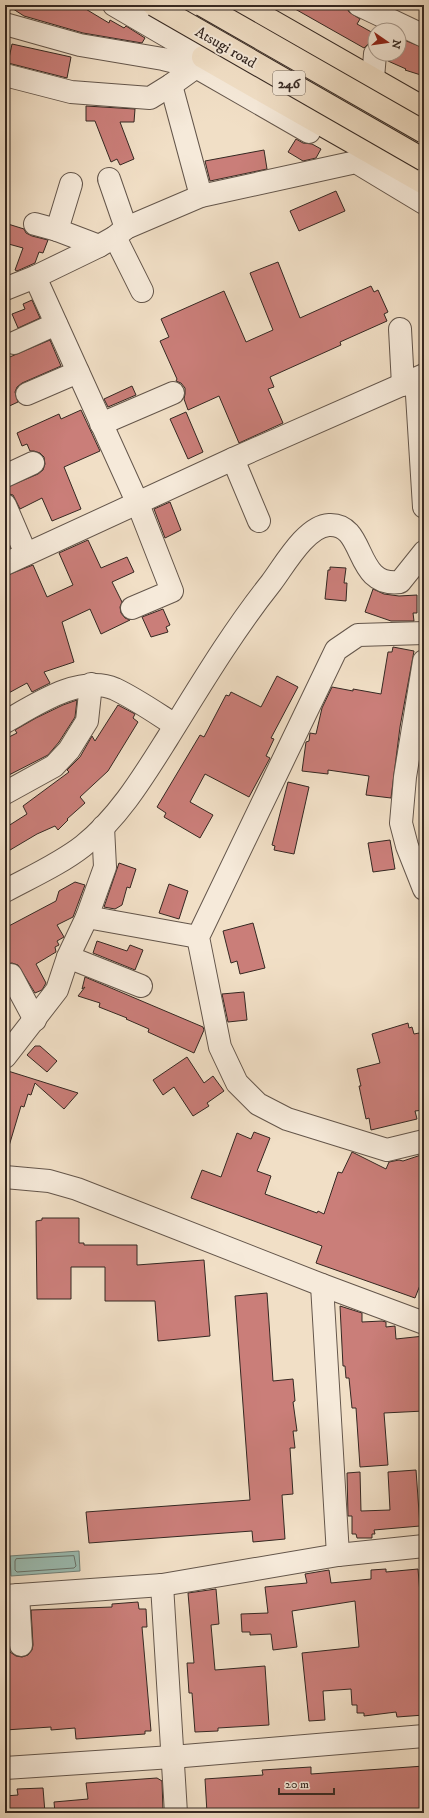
<svg xmlns="http://www.w3.org/2000/svg" width="429" height="1818" viewBox="0 0 429 1818" font-family="'IM FELL DW Pica',serif">
	<style>
		.water { fill: #9bbdb3; stroke: #728179 }
		.lines { fill: none; stroke-linecap: round; stroke-linejoin: round }
		.shore { stroke: #68726a; stroke-width: 1 }
		.building { fill: #ca7e79; stroke: #352822 }
		.minor-casing { stroke: #64564b; stroke-width: 24 }
		.highway-casing { stroke: #352822; stroke-width: 24 }
		.minor { stroke: #f6eada; stroke-width: 22 }
		.highway { stroke: #f1dfc6; stroke-width: 22 }
		.highway-bridge-casing { stroke: #352822; stroke-width: 24; stroke-linecap: butt }
		.highway-bridge { stroke: #f1dfc6; stroke-width: 22 }
		.labels { text-anchor: middle; stroke-width: 4; stroke-linejoin: round; paint-order: stroke }
		.shield { fill: #f6eada; stroke: #6f6259; stroke-width: 1 }
		.shield-label { font-size: 14px; font-weight: bold; fill: #352822 }
		.street-label { font-size: 15px; fill: #352822; stroke: #f6eada }
	</style>
	<rect width="100%" height="100%" fill="#f1dfc6"/>
	<filter id="stains"><feTurbulence type="fractalNoise" baseFrequency=".005" numOctaves="4"/><feColorMatrix values="0 0 0 0 .2 0 0 0 0 .09 0 0 0 0 .02 0 0 0 .5 -.17"/></filter>
	<radialGradient id="worn" r=".72"><stop offset=".6" stop-color="#630" stop-opacity="0"/><stop offset="1" stop-color="#630" stop-opacity=".3"/></radialGradient>
	<!-- water -->
	<path class="water" d="M79,1551L80,1571L11,1576L10,1556Z"/>
	<g class="lines">
		<!-- shore -->
		<path class="shore" d="M74,1556L76,1566L74,1568L17,1572L15,1570V1561L16,1559Z"/>
	</g>
	<!-- building -->
	<g class="building">
		<path d="M7,5H79L109,23L110,20L124,28L126,26L145,38L142,43L83,33L24,16Z"/>
		<path d="M288,5H340L347,8L349,12L360,19L357,24L375,34V42L369,43L364,48Z"/>
		<path d="M399,38L424,48V76L405,70L406,69L388,61L387,54H399Z"/>
		<path d="M12,44L71,57L67,78L8,63Z"/>
		<path d="M86,106L135,109L134,122H120L134,159L120,165L117,159L111,162L95,121H86Z"/>
		<path d="M296,139L303,143L312,144L321,149L316,158L303,161L288,152Z"/>
		<path d="M264,150L267,169L210,181L205,161Z"/>
		<path d="M336,191L345,211L299,231L290,211Z"/>
		<path d="M8,224L24,229L26,233L32,236L48,240L43,253L39,252L35,263L17,271L15,270L23,248L5,243V234Z"/>
		<path d="M278,262L300,318L371,286L374,292L378,290L388,312L384,314L387,321L340,342L341,345L270,377L274,387L268,389L283,423L239,443L219,396L188,410L184,399L185,394V388L181,383L176,381L177,379L160,341L169,337L161,319L224,291L246,342L273,330L250,273Z"/>
		<path d="M32,300L40,318L18,328L12,314L25,309L23,304Z"/>
		<path d="M50,340L61,366L22,383L17,387L15,392L18,402L5,408V359Z"/>
		<path d="M132,386L136,395L108,407L104,399Z"/>
		<path d="M81,410L100,451L64,467L81,509L52,521L42,498L20,509L13,495L5,493V488L38,474L43,470L45,464L44,457L40,453L34,451H30L27,444L22,446L17,433L59,414L61,419Z"/>
		<path d="M186,412L203,452L188,459L170,419Z"/>
		<path d="M170,502L181,530L165,538L154,509Z"/>
		<path d="M88,540L101,568L127,557L134,572L112,582L122,602L120,607L121,613L125,618L130,620L101,634L90,609L62,622L74,662L44,672L50,683L32,692L27,683L5,695V576L33,565L47,597L73,585L59,553Z"/>
		<path d="M330,567L346,568L344,583H347L346,601L325,599L328,570H330Z"/>
		<path d="M373,589L384,594L399,596L417,595V613H413L414,621H391L365,612Z"/>
		<path d="M163,609L170,625L166,627L168,632L151,637L142,617Z"/>
		<path d="M393,647L414,651L400,727L391,798L366,795L369,776L328,770V774L302,771L306,742L309,741L310,733L316,734L322,708L332,687L353,691V689L381,694L388,652H392Z"/>
		<path d="M277,676L298,687L271,738L274,739L266,756L270,758L249,797L205,774L190,802L213,815L200,838L164,817L166,813L157,807L200,735L204,737L226,695L229,696L231,692L261,707Z"/>
		<path d="M77,700L75,717L59,742L48,755L5,777V739L17,733L15,730L36,718L63,705Z"/>
		<path d="M118,705L135,714L133,718L138,722L108,771L80,797L85,803L67,819L68,820L58,830L55,826L37,834L5,853V828L27,814L23,806L69,772L67,770L80,757L92,736L95,741Z"/>
		<path d="M288,782L309,787L294,854L274,850L275,846L272,845Z"/>
		<path d="M390,840L395,869L373,872L368,843Z"/>
		<path d="M119,863L136,869L130,888L127,887L122,905L115,909L104,907Z"/>
		<path d="M75,882L85,885L73,917L57,925L64,937L57,941L59,945L55,947L56,952L36,964L46,983L42,990L35,993L18,965L12,963L5,964V928L56,901L59,891Z"/>
		<path d="M169,884L188,891L179,919L159,913Z"/>
		<path d="M253,923L265,968L240,974L237,961L231,963L223,931Z"/>
		<path d="M97,941L127,951L130,945L143,950L135,970L93,953Z"/>
		<path d="M85,977L203,1027L204,1030L194,1053L148,1032L149,1029L126,1019L127,1018L99,1007L100,1003L78,996L85,987L82,989Z"/>
		<path d="M244,992L247,1020L228,1022L222,994Z"/>
		<path d="M408,1023L409,1028L412,1027L414,1034L419,1033L424,1051V1110L415,1111L417,1119L371,1130L369,1118L366,1119L359,1086H361L357,1069L380,1063L372,1034Z"/>
		<path d="M35,1046H40L57,1061L47,1072L27,1055Z"/>
		<path d="M187,1057L204,1083L213,1076L224,1091L207,1103L209,1106L193,1116L174,1087L163,1095L153,1080Z"/>
		<path d="M8,1071L78,1093L64,1109L35,1083L31,1095L28,1094L24,1107L21,1106L9,1146L5,1145V1082Z"/>
		<path d="M254,1132L270,1138L257,1171L271,1176L265,1194L317,1213L318,1211L324,1214L338,1172L342,1173L352,1152L386,1169L389,1162L399,1160L403,1161L424,1154V1275L415,1298L316,1263L322,1246L191,1198L202,1170L221,1177L237,1133L251,1139Z"/>
		<path d="M42,1218H79V1243H84V1245H137V1265L204,1260L210,1336L158,1341L155,1301H105V1267H71V1299H37L36,1221L42,1220Z"/>
		<path d="M267,1293L273,1381L293,1379L295,1401L293,1402L297,1431H293L295,1448H290L293,1494L282,1495L285,1539L253,1542L252,1531L89,1543L86,1512L250,1500L235,1296Z"/>
		<path d="M340,1306L362,1313V1322L382,1321L386,1322V1327L395,1326L396,1339L424,1336V1411L384,1413L388,1465L360,1467L356,1408H352L349,1378H346L345,1366H343Z"/>
		<path d="M416,1470L420,1526L374,1530L375,1534H372V1538H357L356,1534H352V1516H348L347,1473L360,1472L361,1511L390,1510L388,1472Z"/>
		<path d="M386,1569V1572L418,1569L424,1643V1715L397,1717L396,1712L364,1716V1713H357V1705H352L351,1689L323,1691L325,1720L309,1721L302,1653L359,1647L355,1601L292,1611L297,1647L273,1650L271,1634L250,1635V1632H242L241,1614L268,1613L265,1587L307,1583L305,1574L329,1570L331,1583L371,1579V1570Z"/>
		<path d="M216,1589L219,1624L211,1625L215,1670L265,1666L269,1725L218,1728V1731L195,1732L192,1693H189L187,1663H194L188,1593Z"/>
		<path d="M138,1602L139,1609H146L147,1627H142L151,1731H145V1734L76,1739L75,1728L51,1730V1727L5,1730V1612H6L9,1646L10,1652L16,1656L22,1657L28,1655L32,1650L33,1645L31,1610L112,1607V1604Z"/>
		<path d="M424,1766V1813H207L205,1779L263,1775L262,1770L311,1767V1774Z"/>
		<path d="M157,1778L162,1781L163,1811L133,1813H55L54,1802L88,1799L86,1783Z"/>
		<path d="M43,1788L45,1813H5V1796L18,1795L17,1789Z"/>
	</g>
	<g class="lines">
		<defs>
			<g id="minor">
				<path d="M114,5L203,57"/>
				<path d="M359,5L424,36"/>
				<path d="M5,24L80,45L163,59L196,67L309,132"/>
				<path d="M5,75L71,92L150,98L171,85L196,67L203,57L230,5"/>
				<path d="M373,78L375,54"/>
				<path d="M171,85L201,196"/>
				<path d="M109,179L126,228"/>
				<path d="M35,224L57,230L99,246"/>
				<path d="M57,230L71,184"/>
				<path d="M115,237L142,291"/>
				<path d="M35,277L138,504L172,591L132,608"/>
				<path d="M5,289L35,277L99,246L115,237L126,228L201,196L356,162L424,203"/>
				<path d="M400,329L403,385"/>
				<path d="M14,343L56,324"/>
				<path d="M416,379L424,507"/>
				<path d="M27,394L78,372"/>
				<path d="M101,424L173,393"/>
				<path d="M233,459L259,521"/>
				<path d="M5,476L33,463"/>
				<path d="M5,505L26,554"/>
				<path d="M5,564L233,459L424,375"/>
				<path d="M424,633L358,635L336,650L198,937L220,1047L237,1083L258,1104L287,1119L387,1150L424,1141"/>
				<path d="M424,661L405,777L401,823L407,846L424,889"/>
				<path d="M5,722C35,705 80,674 115,689C136,699 156,713 175,725"/>
				<path d="M5,793L54,766L69,750L87,721L91,684"/>
				<path d="M5,891C31,877 60,864 83,846C119,817 143,777 167,739C200,686 232,632 271,583C284,566 306,526 329,525C367,523 353,588 400,582L424,552"/>
				<path d="M87,917L198,937"/>
				<path d="M68,957L141,986"/>
				<path d="M11,975L35,1020"/>
				<path d="M5,1057L57,990L68,957L87,917L105,867L103,827"/>
				<path d="M5,1177L49,1181L77,1189L322,1285L424,1323"/>
				<path d="M322,1285L338,1555"/>
				<path d="M162,1585L176,1813"/>
				<path d="M18,1595L21,1645"/>
				<path d="M5,1596L162,1585L338,1555L424,1546"/>
				<path d="M5,1768L172,1757L424,1736"/>
			</g>
			<g id="highway">
				<path d="M244,5L424,108"/>
				<path d="M203,57L424,183"/>
			</g>
		</defs>
		<!-- minor casing -->
		<use href="#minor" class="minor-casing"/>
		<!-- highway casing -->
		<use href="#highway" class="highway-casing"/>
		<!-- minor -->
		<use href="#minor" class="minor"/>
		<!-- highway -->
		<use href="#highway" class="highway"/>
		<defs>
			<g id="highway-bridge">
				<path d="M154,5L424,160"/>
				<path d="M202,5L424,132"/>
			</g>
		</defs>
		<!-- highway-bridge casing -->
		<use href="#highway-bridge" class="highway-bridge-casing"/>
		<!-- highway-bridge -->
		<use href="#highway-bridge" class="highway-bridge"/>
	</g>
	<g class="labels">
		<!-- shield labels -->
		<rect class="shield" x="273" y="71" width="32" height="24" rx="3"/>
		<g class="shield-label">
			<text x="289" y="88">246</text>
		</g>
		<!-- street labels -->
		<g class="street-label">
			<text transform="translate(226 47) rotate(30)" y="5">Atsugi road</text>
		</g>
	</g>
	<!-- margin -->
	<rect width="429" height="1818" fill="none" stroke="#f1dfc6" stroke-width="20"/>
	<rect x="6" y="6" width="417" height="1806" fill="none" stroke="#352822" stroke-width="2"/>
	<rect x="10" y="10" width="409" height="1798" fill="none" stroke="#352822"/>
	<!-- north arrow -->
	<g transform="translate(387 42) rotate(103)"><circle r="19" fill="#f6eada" stroke="#a99c90"/>
	<path d="M0-3L7 15L0 10L-7 15Z" fill="#8f2418"/>
	<text y="-6" font-size="11" font-weight="bold" text-anchor="middle" fill="#352822">N</text>
	</g>
	<!-- scale -->
	<path d="M279 1788v6h55v-6" fill="none" stroke="#352822" stroke-width="2"/>
	<text x="285" y="1788" font-size="12" fill="#352822" stroke="#f6eada" stroke-width="3" paint-order="stroke">20 m</text>
	<rect width="100%" height="100%" filter="url(#stains)"/>
	<rect width="100%" height="100%" fill="url(#worn)"/>
</svg>
